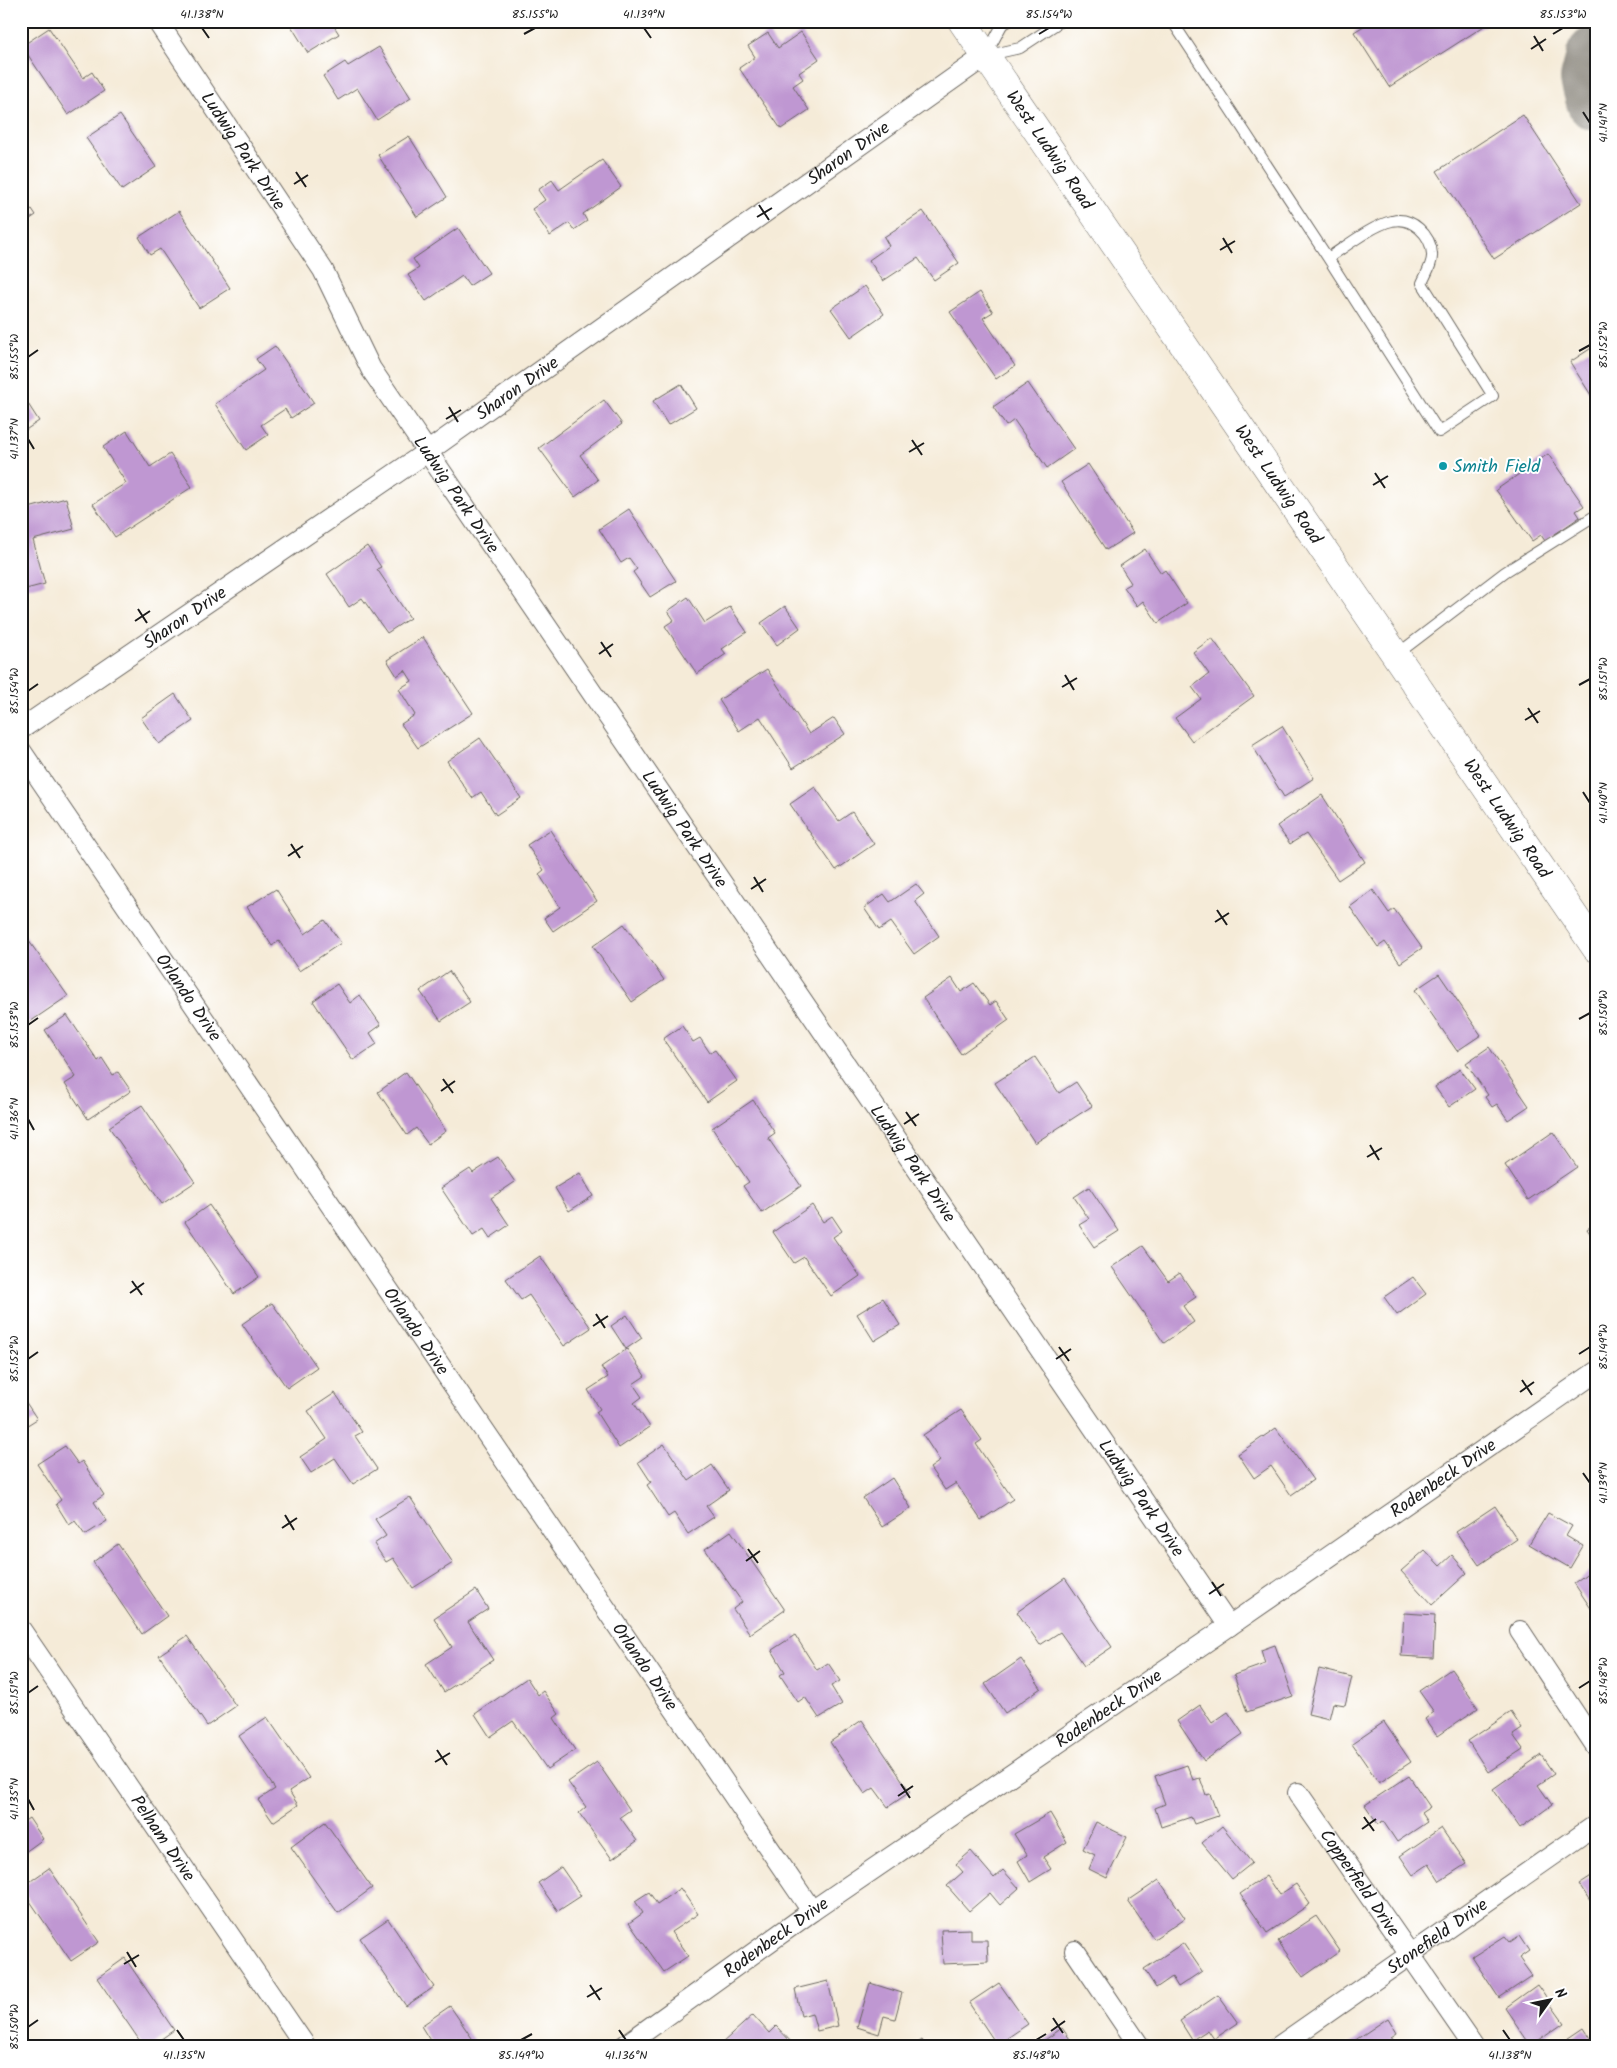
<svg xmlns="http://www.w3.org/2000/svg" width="1617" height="2068" viewBox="0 0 1617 2068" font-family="Kalam,sans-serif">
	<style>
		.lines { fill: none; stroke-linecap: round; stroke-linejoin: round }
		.taxiway { stroke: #88847a; stroke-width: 60 }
		.building { fill: #bf97d2 }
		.lane-casing { stroke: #68645e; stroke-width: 12 }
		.street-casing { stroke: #68645e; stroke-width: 22 }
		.secondary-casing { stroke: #68645e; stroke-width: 29 }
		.lane { stroke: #fff; stroke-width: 10 }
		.street { stroke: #fff; stroke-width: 20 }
		.secondary { stroke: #fff; stroke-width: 28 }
		.ticks { fill: none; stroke: #1c1c1c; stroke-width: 2 }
		.culture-dot { fill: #0f9aa8; stroke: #fff; stroke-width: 2 }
		.labels { text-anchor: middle; stroke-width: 4; stroke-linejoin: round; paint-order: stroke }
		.street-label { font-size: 18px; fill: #1c1c1c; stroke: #fff }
		.culture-label { font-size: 18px; fill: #0d838f; stroke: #fff; text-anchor: start }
		.neatline { fill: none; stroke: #1c1c1c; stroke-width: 2 }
		.ticks-label { font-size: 12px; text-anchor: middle; fill: #1c1c1c }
	</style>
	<rect width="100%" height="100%" fill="#fff"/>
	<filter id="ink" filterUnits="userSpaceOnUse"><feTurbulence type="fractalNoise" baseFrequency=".02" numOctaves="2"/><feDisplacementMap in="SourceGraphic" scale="10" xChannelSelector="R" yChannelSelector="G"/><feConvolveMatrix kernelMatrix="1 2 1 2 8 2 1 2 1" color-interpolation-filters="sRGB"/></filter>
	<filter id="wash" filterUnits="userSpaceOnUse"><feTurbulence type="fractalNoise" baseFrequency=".0096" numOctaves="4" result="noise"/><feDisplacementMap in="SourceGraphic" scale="20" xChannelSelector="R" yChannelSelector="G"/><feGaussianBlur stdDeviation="1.12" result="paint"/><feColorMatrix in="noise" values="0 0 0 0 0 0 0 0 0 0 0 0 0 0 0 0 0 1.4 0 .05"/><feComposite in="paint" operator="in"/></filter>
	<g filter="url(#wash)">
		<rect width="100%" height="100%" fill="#f5ebd8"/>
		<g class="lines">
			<!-- taxiway -->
			<path class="taxiway" d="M1596,56L1590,79L1596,101"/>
		</g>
		<g id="blocks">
			<!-- building -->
			<g class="building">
				<path d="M288,21H335L332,23L339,34L308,53Z"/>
				<path d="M1372,21H1492L1389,87L1354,32Z"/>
				<path d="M49,28L83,78L92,72L104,91L68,115L22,46Z"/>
				<path d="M801,32L819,59L799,73L803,79L793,86L809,110L781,129L739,68L755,57L748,46L768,33L778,48Z"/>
				<path d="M379,47L411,98L377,120L357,88L338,100L323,76L345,62L348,66Z"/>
				<path d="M120,115L156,167L122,190L86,138Z"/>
				<path d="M1523,115L1581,203L1494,259L1437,171Z"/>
				<path d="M409,136L447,197L417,217L378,155Z"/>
				<path d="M602,160L621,187L583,214L587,221L574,230L569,223L550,236L532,209L545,200L538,190L552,180L559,190Z"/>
				<path d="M32,209L36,215L21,225V215Z"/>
				<path d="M179,211L230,288L199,308L160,249L150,255L139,237Z"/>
				<path d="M923,211L959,263L934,280L918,258L883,281L869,260L889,246L884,237Z"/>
				<path d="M458,228L489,273L469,286L462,276L426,301L408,275L419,268L413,259Z"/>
				<path d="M865,286L884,314L851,337L831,309Z"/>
				<path d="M980,292L993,312L983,318L1015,366L996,379L950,312Z"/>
				<path d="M1596,345V403L1570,362Z"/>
				<path d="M275,346L314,403L291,418L285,409L261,425L268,435L246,450L215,404L264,370L256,359Z"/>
				<path d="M21,359L28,370L21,374Z"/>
				<path d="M1028,383L1074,449L1047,468L1014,420L1006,426L993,407Z"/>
				<path d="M681,384L696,408L668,425L653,401Z"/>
				<path d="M21,393L39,421L21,433Z"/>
				<path d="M604,400L622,424L580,455L598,480L575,497L539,448Z"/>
				<path d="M127,431L150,467L170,454L192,487L115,537L93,504L126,483L103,447Z"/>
				<path d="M1548,454L1584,506L1576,511L1580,517L1545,541L1541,535L1532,541L1496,490Z"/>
				<path d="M1088,464L1133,533L1106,550L1061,482Z"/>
				<path d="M66,498L74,529L33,540L45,584L22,590L21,510Z"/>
				<path d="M629,509L676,581L650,597L633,572L637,569L629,558L621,563L599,529Z"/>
				<path d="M367,546L381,567L377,569L410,618L387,633L362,598L349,607L327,574Z"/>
				<path d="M1145,549L1161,573L1165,570L1187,603L1158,623L1143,601L1137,606L1124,587L1131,583L1120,566Z"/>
				<path d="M688,597L705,623L730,607L747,632L722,649L726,654L697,674L665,626L674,620L668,611Z"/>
				<path d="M785,606L800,628L777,645L761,623Z"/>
				<path d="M423,637L473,713L418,748L401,724L415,715L399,689L412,681L405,670L397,676L387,660Z"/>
				<path d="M1212,638L1254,696L1192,741L1175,718L1201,699L1192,687L1209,674L1193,652Z"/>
				<path d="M767,669L809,734L834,718L845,734L793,768L760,717L739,731L719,700Z"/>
				<path d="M175,694L193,721L159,744L141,718Z"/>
				<path d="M1282,726L1314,778L1284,797L1252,745Z"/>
				<path d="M480,738L521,798L496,815L481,792L472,798L447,761Z"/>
				<path d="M815,787L839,821L852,812L874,844L836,870L790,804Z"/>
				<path d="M1322,795L1365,862L1338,880L1306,834L1290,844L1277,826Z"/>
				<path d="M550,830L597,901L553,931L544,918L560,907L539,874L544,870L527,845Z"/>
				<path d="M916,884L924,894L915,901L939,936L914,954L891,922L879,930L864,908L884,894L890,902Z"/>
				<path d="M276,889L305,934L325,920L341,943L299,971L279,941L272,946L247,907Z"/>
				<path d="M1373,890L1389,913L1394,909L1422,948L1400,963L1385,942L1378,947L1350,907Z"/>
				<path d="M624,924L664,980L632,1002L593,946Z"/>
				<path d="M21,930L68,996L21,1028Z"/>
				<path d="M449,971L470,1002L441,1021L420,991Z"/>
				<path d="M1439,974L1481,1035L1457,1051L1415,990Z"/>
				<path d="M952,978L961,992L974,983L990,1005L996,1001L1009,1020L961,1054L923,998Z"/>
				<path d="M337,984L350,1003L360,995L381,1025L370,1033L377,1044L353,1060L313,1001Z"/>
				<path d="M67,1015L98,1061L102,1058L113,1075L118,1072L131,1091L88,1119L65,1084L76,1077L45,1030Z"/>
				<path d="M682,1026L693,1042L700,1038L710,1053L715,1050L737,1081L707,1102L663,1039Z"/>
				<path d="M1489,1047L1529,1106L1508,1120L1497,1104L1492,1107L1485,1097L1488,1095L1466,1063Z"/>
				<path d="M1035,1057L1059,1093L1076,1082L1092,1106L1035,1143L995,1083Z"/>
				<path d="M1460,1069L1475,1089L1449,1107L1435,1087Z"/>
				<path d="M406,1072L446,1131L428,1144L416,1128L407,1135L378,1092Z"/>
				<path d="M753,1100L775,1133L768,1138L801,1186L762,1213L743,1186L749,1182L712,1128Z"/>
				<path d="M142,1105L195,1182L162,1204L109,1127Z"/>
				<path d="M1553,1132L1577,1167L1528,1200L1505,1165Z"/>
				<path d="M498,1157L515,1182L491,1198L509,1225L490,1238L484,1229L473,1236L441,1188L470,1169L473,1173Z"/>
				<path d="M580,1173L593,1196L569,1211L555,1188Z"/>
				<path d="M1089,1187L1119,1231L1094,1247L1079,1225L1089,1219L1074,1197Z"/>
				<path d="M209,1205L259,1277L234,1294L185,1222Z"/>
				<path d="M812,1205L823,1222L832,1216L842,1231L833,1237L860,1276L831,1296L804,1257L794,1263L773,1232Z"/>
				<path d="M1596,1223V1242L1587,1229Z"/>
				<path d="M1143,1246L1168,1281L1180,1273L1196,1297L1183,1306L1194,1322L1164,1343L1112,1267Z"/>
				<path d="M540,1256L591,1328L564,1346L529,1295L521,1300L506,1279Z"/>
				<path d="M1413,1277L1426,1294L1397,1315L1384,1297Z"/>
				<path d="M883,1298L900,1325L874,1341L857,1314Z"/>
				<path d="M272,1303L317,1367L287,1388L242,1324Z"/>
				<path d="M627,1315L642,1338L626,1349L611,1326Z"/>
				<path d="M627,1349L645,1376L633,1384L642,1397L634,1403L650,1427L619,1448L596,1412L600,1409L588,1390L608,1377L601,1367Z"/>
				<path d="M335,1393L362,1432L355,1436L377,1469L353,1484L335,1458L311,1473L300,1457L327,1439L308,1411Z"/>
				<path d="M21,1395L37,1419L21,1429Z"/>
				<path d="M961,1410L982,1440L976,1444L1013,1499L981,1520L956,1483L945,1490L930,1468L940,1461L923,1435Z"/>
				<path d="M1276,1428L1313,1480L1291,1495L1271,1466L1254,1478L1238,1454Z"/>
				<path d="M664,1444L689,1481L712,1465L729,1490L706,1506L714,1517L688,1534L674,1513L668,1517L647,1485L651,1482L638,1462Z"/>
				<path d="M65,1446L78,1464L82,1461L104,1495L94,1502L107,1521L85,1535L75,1521L69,1525L56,1504L61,1500L37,1464Z"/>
				<path d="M892,1478L911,1508L882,1527L863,1498Z"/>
				<path d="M410,1497L453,1563L413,1588L393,1558L386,1562L374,1544L386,1536L375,1519Z"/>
				<path d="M1495,1506L1517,1539L1479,1565L1456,1532Z"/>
				<path d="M1548,1513L1572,1526L1566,1536L1583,1546L1570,1568L1529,1544Z"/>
				<path d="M731,1531L785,1610L750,1634L733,1609L742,1602L705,1549Z"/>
				<path d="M118,1544L167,1616L142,1634L93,1562Z"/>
				<path d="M1425,1550L1440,1566L1452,1555L1467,1573L1432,1605L1401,1571Z"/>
				<path d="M1596,1567V1616L1574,1583Z"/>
				<path d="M1065,1578L1112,1647L1084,1666L1060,1632L1040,1645L1017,1612Z"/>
				<path d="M476,1590L488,1609L468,1622L493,1660L444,1692L426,1664L452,1647L434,1618Z"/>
				<path d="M1404,1613L1435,1615L1433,1658L1401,1656Z"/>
				<path d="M795,1635L817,1670L828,1663L840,1681L831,1686L842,1704L819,1718L805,1697L798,1702L780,1675L785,1672L772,1650Z"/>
				<path d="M187,1636L236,1706L207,1726L159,1655Z"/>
				<path d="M1275,1645L1293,1696L1247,1712L1234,1675L1265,1664L1261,1650Z"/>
				<path d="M1021,1659L1041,1688L1005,1713L985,1684Z"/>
				<path d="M1319,1669L1352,1677L1345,1705L1333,1703L1329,1719L1308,1714Z"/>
				<path d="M1451,1669L1478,1708L1437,1736L1425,1719L1434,1712L1419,1691Z"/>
				<path d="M527,1678L538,1695L543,1691L559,1714L554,1718L575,1750L547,1769L513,1721L490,1737L475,1714Z"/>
				<path d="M1200,1705L1212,1723L1228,1712L1243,1734L1204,1761L1177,1721Z"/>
				<path d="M1511,1712L1522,1729L1513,1735L1523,1749L1488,1772L1468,1741Z"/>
				<path d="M267,1717L309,1778L289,1791L298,1805L273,1822L258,1800L275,1789L239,1736Z"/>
				<path d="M862,1720L910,1792L888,1807L874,1788L865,1794L830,1742Z"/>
				<path d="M1384,1722L1411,1762L1379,1783L1352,1744Z"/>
				<path d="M1541,1755L1554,1774L1538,1785L1552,1805L1520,1828L1493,1789Z"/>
				<path d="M597,1762L630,1810L620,1817L637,1841L612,1859L579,1813L586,1807L568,1782Z"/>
				<path d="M1187,1765L1193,1780L1200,1778L1206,1795L1210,1794L1218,1816L1194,1824L1191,1817L1161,1827L1155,1808L1165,1804L1155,1776Z"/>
				<path d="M1409,1776L1430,1807L1421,1813L1427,1822L1397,1842L1383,1821L1378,1824L1365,1805Z"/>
				<path d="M1050,1813L1067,1842L1043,1857L1051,1869L1030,1882L1018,1861L1027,1855L1014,1834Z"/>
				<path d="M29,1818L43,1839L21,1855V1819L23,1822Z"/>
				<path d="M325,1822L372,1888L338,1913L291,1847Z"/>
				<path d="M1096,1822L1127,1837L1107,1878L1089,1869L1095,1855L1083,1849Z"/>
				<path d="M1222,1826L1252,1863L1232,1879L1202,1843Z"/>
				<path d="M1441,1828L1466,1864L1440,1881L1429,1864L1413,1875L1400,1856Z"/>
				<path d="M971,1851L994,1878L1003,1870L1019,1888L1000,1905L990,1893L969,1911L947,1886L963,1872L956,1864Z"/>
				<path d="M561,1867L581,1896L558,1911L538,1883Z"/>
				<path d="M49,1868L99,1942L71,1961L21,1888Z"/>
				<path d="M1596,1873V1910L1579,1884Z"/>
				<path d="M1266,1876L1279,1895L1296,1884L1310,1904L1267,1933L1240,1894Z"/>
				<path d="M1159,1880L1185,1918L1154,1939L1128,1901Z"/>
				<path d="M680,1888L698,1914L671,1932L688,1956L664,1972L629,1923L643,1913L635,1901L649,1892L657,1904Z"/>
				<path d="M1316,1916L1340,1951L1303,1977L1278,1941Z"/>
				<path d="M388,1919L434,1987L406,2006L360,1938Z"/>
				<path d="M971,1929V1940H987L988,1962L943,1964L941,1930Z"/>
				<path d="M1505,1936L1510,1942L1519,1936L1529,1951L1519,1958L1532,1976L1499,1998L1472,1957Z"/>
				<path d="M1183,1943L1202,1971L1178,1987L1172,1977L1156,1988L1144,1969Z"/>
				<path d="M125,1958L174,2030L150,2047H144L97,1978Z"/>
				<path d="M828,1981L838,2026L817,2031L812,2013L801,2016L795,1989Z"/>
				<path d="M870,1983L902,1993L895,2019L884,2016L879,2034L857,2027Z"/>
				<path d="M999,1983L1028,2024L997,2045L969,2003Z"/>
				<path d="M1537,1985L1564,2023L1531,2046L1505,2008Z"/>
				<path d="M1218,1995L1238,2023L1214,2039L1208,2030L1192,2040L1180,2021Z"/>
				<path d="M450,2006L478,2047H434L421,2026Z"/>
				<path d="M753,2015L769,2033L776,2026L794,2045L724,2047L721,2044Z"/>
				<path d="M1388,2018L1397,2033L1391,2037L1398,2047H1349L1348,2045Z"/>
				<path d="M1062,2028L1075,2046L1035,2047Z"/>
				<path d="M1584,2028L1596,2047H1556Z"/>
				<path d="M922,2040L927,2047H912Z"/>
			</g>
		</g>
	</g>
	<g filter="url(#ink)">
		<use href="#blocks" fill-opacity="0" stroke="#68645e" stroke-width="1"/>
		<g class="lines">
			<defs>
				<g id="lane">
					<path d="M1172,21L1328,258L1439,432L1493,396L1422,283C1426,274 1433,263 1432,254C1431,235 1412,216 1392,221C1373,225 1345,247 1328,258"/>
					<path d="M987,53L1002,25L1009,21"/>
					<path d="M989,55L1020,48L1061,21"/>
					<path d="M1396,655L1505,572L1596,515"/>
				</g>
				<g id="street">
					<path id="s1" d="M157,21L323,270L371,369L1229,1626"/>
					<path id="s2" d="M21,729L427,452L985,56"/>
					<path id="s3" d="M21,751L812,1911"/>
					<path id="s4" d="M21,1630L306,2047"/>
					<path d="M1520,1631L1596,1746"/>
					<path id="s5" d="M1298,1793L1474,2047"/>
					<path d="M1075,1951L1140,2047"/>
					<path id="s6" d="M623,2047L812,1911L1229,1626L1596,1372"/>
					<path id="s7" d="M1278,2047L1596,1825"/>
				</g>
				<g id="secondary">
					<path id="s8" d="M962,21L1596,948"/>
				</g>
			</defs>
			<!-- lane casing -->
			<use href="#lane" class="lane-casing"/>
			<!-- street casing -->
			<use href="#street" class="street-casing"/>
			<!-- secondary casing -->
			<use href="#secondary" class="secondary-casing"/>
			<!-- lane -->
			<use href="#lane" class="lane"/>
			<!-- street -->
			<use href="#street" class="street"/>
			<!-- secondary -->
			<use href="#secondary" class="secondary"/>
		</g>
	</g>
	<!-- ticks -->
	<path class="ticks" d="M202,28L209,38M644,28L651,38M524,34L535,28M1039,34L1049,28M1553,34L1563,28M1534,36L1543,51M1531,49L1546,39M1583,112L1590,123M296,172L306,187M294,184L308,175M759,205L769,220M757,217L772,208M1223,238L1232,253M1220,250L1235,241M1579,351L1590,345M28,357L38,350M449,407L458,422M446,419L461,410M28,439L34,449M912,440L922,455M909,452L924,443M1375,473L1385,488M1373,485L1388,476M138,609L147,623M135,621L150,611M601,642L611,657M599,654L613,644M1065,675L1074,690M1579,685L1590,679M1062,687L1077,678M28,691L38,684M1528,708L1538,723M1525,720L1540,711M1583,792L1590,803M291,844L300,858M288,856L303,846M754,877L763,892M751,889L766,879M1217,910L1227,925M1215,922L1229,913M1579,1019L1590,1013M28,1025L38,1018M443,1079L453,1093M441,1091L455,1081M906,1112L916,1126M28,1119L34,1130M904,1124L919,1114M1370,1145L1379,1160M1367,1157L1382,1148M132,1281L142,1295M130,1293L144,1283M596,1314L605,1328M593,1326L608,1316M1059,1347L1069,1361M1579,1354L1590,1347M28,1359L38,1352M1056,1359L1071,1349M1522,1380L1532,1395M1520,1392L1534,1382M1583,1473L1590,1483M285,1515L294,1530M282,1528L297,1518M748,1549L758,1563M746,1561L760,1551M1212,1582L1221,1596M1209,1594L1224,1584M1579,1688L1590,1681M28,1693L38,1686M437,1750L447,1765M435,1762L450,1753M901,1784L910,1798M898,1796L913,1786M28,1799L34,1810M1364,1817L1374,1831M1362,1829L1376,1819M127,1952L136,1967M124,1964L139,1955M590,1985L600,2000M587,1997L602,1988M1053,2018L1063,2033M28,2027L38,2020M177,2030L184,2040M619,2030L626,2040M1503,2030L1510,2040M1051,2031L1065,2021M521,2040L532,2034M1036,2040L1046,2034"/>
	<!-- markers -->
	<circle class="culture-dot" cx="1443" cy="466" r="5"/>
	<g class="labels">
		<!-- street labels -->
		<g class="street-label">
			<text dy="6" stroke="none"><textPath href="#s1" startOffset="156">Ludwig Park Drive</textPath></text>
			<text dy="6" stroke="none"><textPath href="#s8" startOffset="156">West Ludwig Road</textPath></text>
			<text dy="6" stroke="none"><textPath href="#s2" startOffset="1008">Sharon Drive</textPath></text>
			<text dy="6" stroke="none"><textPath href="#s2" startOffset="602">Sharon Drive</textPath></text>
			<text dy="6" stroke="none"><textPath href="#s8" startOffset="561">West Ludwig Road</textPath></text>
			<text dy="6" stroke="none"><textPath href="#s1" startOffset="561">Ludwig Park Drive</textPath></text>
			<text dy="6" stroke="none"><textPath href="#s2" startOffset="198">Sharon Drive</textPath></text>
			<text dy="6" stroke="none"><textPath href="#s8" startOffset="966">West Ludwig Road</textPath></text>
			<text dy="6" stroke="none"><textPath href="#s1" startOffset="966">Ludwig Park Drive</textPath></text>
			<text dy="6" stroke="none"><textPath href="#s3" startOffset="298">Orlando Drive</textPath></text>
			<text dy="6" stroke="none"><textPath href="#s1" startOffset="1371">Ludwig Park Drive</textPath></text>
			<text dy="6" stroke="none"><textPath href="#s3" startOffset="702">Orlando Drive</textPath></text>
			<text dy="6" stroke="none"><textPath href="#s6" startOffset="998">Rodenbeck Drive</textPath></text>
			<text dy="6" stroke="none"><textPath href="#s1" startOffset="1776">Ludwig Park Drive</textPath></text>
			<text dy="6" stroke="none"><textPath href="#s3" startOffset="1108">Orlando Drive</textPath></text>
			<text dy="6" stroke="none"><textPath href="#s6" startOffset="592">Rodenbeck Drive</textPath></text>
			<text dy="6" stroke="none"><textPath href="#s4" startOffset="252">Pelham Drive</textPath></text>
			<text dy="6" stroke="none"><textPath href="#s5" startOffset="109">Copperfield Drive</textPath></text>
			<text dy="6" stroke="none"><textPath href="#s7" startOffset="194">Stonefield Drive</textPath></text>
			<text dy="6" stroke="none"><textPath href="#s6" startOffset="188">Rodenbeck Drive</textPath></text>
		</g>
		<!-- culture labels -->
		<g class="culture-label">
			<text x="1453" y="472">Smith Field</text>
		</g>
	</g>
	<!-- margin -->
	<rect width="1617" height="2068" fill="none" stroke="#fff" stroke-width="55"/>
	<!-- north arrow -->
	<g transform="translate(1550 2000) rotate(57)" stroke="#ffffff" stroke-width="4" paint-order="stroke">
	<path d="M0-4L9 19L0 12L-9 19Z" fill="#1c1c1c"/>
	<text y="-8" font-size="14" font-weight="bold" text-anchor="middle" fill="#1c1c1c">N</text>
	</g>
	<rect x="28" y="28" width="1562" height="2012" class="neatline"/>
	<g class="ticks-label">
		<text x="202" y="18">41.138°N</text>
		<text x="535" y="18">85.155°W</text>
		<text x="644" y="18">41.139°N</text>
		<text x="1049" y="18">85.154°W</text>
		<text x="1563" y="18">85.153°W</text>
		<text transform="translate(1603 123) rotate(-90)" y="4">41.141°N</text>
		<text transform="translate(1603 345) rotate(-90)" y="4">85.152°W</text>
		<text transform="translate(14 357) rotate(-90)" y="4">85.155°W</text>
		<text transform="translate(14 439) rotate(-90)" y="4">41.137°N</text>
		<text transform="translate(1603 679) rotate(-90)" y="4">85.151°W</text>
		<text transform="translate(14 691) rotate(-90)" y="4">85.154°W</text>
		<text transform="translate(1603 803) rotate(-90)" y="4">41.140°N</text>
		<text transform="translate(1603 1013) rotate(-90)" y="4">85.150°W</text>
		<text transform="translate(14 1025) rotate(-90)" y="4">85.153°W</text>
		<text transform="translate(14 1119) rotate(-90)" y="4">41.136°N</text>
		<text transform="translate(1603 1347) rotate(-90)" y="4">85.149°W</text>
		<text transform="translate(14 1359) rotate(-90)" y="4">85.152°W</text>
		<text transform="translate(1603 1483) rotate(-90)" y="4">41.139°N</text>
		<text transform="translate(1603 1681) rotate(-90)" y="4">85.148°W</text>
		<text transform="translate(14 1693) rotate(-90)" y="4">85.151°W</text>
		<text transform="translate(14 1799) rotate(-90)" y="4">41.135°N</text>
		<text transform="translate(14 2027) rotate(-90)" y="4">85.150°W</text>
		<text x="184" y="2059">41.135°N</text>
		<text x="521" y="2059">85.149°W</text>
		<text x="626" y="2059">41.136°N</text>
		<text x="1036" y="2059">85.148°W</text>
		<text x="1510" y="2059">41.138°N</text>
	</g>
</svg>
